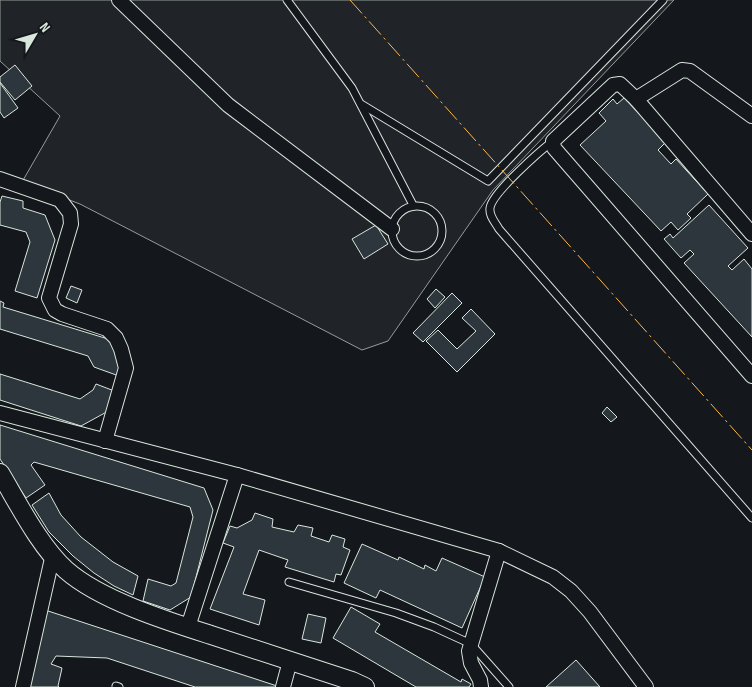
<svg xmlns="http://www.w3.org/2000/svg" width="752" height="687" viewBox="0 0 752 687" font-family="'Sofia Sans Condensed',sans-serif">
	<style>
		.green { fill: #202428; stroke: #939e99 }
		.building { fill: #2c363c; stroke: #d8e6dc }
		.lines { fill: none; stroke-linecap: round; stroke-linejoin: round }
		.service-casing { stroke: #d8e6dc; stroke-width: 9 }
		.minor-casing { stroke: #d8e6dc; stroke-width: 16 }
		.tertiary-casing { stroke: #d8e6dc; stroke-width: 20 }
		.service { stroke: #14181c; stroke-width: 7 }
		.minor { stroke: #14181c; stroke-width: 14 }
		.tertiary { stroke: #14181c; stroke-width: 18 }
		.power { stroke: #ffb74d; stroke-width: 1; stroke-dasharray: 18 4 2.5 4; stroke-linecap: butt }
	</style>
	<rect width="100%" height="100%" fill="#14181c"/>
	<!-- green -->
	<path class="green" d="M0,0H674L493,190L388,341L362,350L80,204L22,182L60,116L0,61Z"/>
	<!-- building -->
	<g class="building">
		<path d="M15,65L32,86L15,100L0,82V77Z"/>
		<path d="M0,83L18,108L4,118L0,112Z"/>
		<path d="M624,98L666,142L658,150L671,164L676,159L708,194L687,214L691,218L678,230L671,222L661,231L580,145L606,121L599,113L613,99L617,104Z"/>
		<path d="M2,196L23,201V208L45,215L55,240L37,298L15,291L30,242L26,232L0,225V202Z"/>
		<path d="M709,205L748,248L728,266L732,270L744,259L752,269V337L684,263L694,254L690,250L681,258L664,239L670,234L673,238Z"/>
		<path d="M376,225L388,244L364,259L352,239Z"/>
		<path d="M71,286L82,290L77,303L66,298Z"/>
		<path d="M436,289L445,297L435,308L427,299Z"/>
		<path d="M452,293L462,303L423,342L413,333Z"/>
		<path d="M0,301L4,303L3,307L108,339L122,363L119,376L94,367L88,356L0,329Z"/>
		<path d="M471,309L495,334L457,372L426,341L438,330L457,349L476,331L462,318Z"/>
		<path d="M0,374L80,399L93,390L96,384L117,392L112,409L81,426L0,400Z"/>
		<path d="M607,407L617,417L611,422L602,413Z"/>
		<path d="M0,425L204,488L213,510L191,597L170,610L143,601L148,579L171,586L176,583L193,517L190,507L34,462L31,465L45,485L26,498L0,459Z"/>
		<path d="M49,493L61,515L81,537L113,562L138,576L133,595L114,586L94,573L73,556L49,532L32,505Z"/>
		<path d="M255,513L273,519L272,527L294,532L298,525L313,528L311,536L329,542L332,535L345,539L343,547L350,550L341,575L336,574L334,582L285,567L288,560L259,550L243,594L265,600L259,625L210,609L234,547L223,543L230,526L237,528L252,520Z"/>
		<path d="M362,544L398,560L399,557L424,569L425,565L436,571L442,558L485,577L462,628L380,590L376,598L344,583Z"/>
		<path d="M351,607L380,624L375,632L461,682L462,679L471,684L469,687H416L333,638Z"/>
		<path d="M42,609L277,686L276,687H195L107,658L56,656L51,664L62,668L58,686L59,687H27L37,658L27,654Z"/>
		<path d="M308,614L326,618L321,643L302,639Z"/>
		<path d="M576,660L600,687H546Z"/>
	</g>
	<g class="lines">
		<defs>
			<g id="service">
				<path d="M287,0L352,88L413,205"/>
				<path d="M361,104L488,181L663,0"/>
				<path d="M553,141C540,151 492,193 490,208C489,216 495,222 499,229L752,518"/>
				<circle cx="417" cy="231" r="25"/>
				<path d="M289,582L396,613L434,627L471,644L509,687"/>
				<path d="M116,686L119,687"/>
			</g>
			<g id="minor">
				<path d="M119,0L228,105L392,229"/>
				<path d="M636,99L682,70L690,71L752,116"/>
				<path d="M0,179L60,200L70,213L71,224L49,298L55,310L62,314L107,329L116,338L121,349L126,368L105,441"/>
				<path d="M752,234L636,99L620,84L613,85L553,141L554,148L752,376"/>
				<path d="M0,413L237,475L499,551L553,577L571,591L590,612L646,687"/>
				<path d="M188,627L237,475"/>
				<path d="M23,687L53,554"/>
				<path d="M283,687L290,661"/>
				<path d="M481,687L480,680L471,663L469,651L499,551"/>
			</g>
			<path id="tertiary" d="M0,473C18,503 40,547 66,570C100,600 167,621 211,635C258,650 305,666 352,681L365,687"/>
		</defs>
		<!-- service casing -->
		<use href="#service" class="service-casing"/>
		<!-- minor casing -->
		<use href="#minor" class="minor-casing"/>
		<!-- tertiary casing -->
		<use href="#tertiary" class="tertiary-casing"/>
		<!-- service -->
		<use href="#service" class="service"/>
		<!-- minor -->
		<use href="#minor" class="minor"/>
		<!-- tertiary -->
		<use href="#tertiary" class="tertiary"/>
		<!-- power -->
		<path class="power" d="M350,0L752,450"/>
	</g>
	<!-- north arrow -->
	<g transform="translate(35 35) rotate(52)" stroke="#14181c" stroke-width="4" paint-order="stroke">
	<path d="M0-4L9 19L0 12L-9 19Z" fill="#d8e6dc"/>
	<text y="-8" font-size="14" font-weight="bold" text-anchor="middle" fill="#d8e6dc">N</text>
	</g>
</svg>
